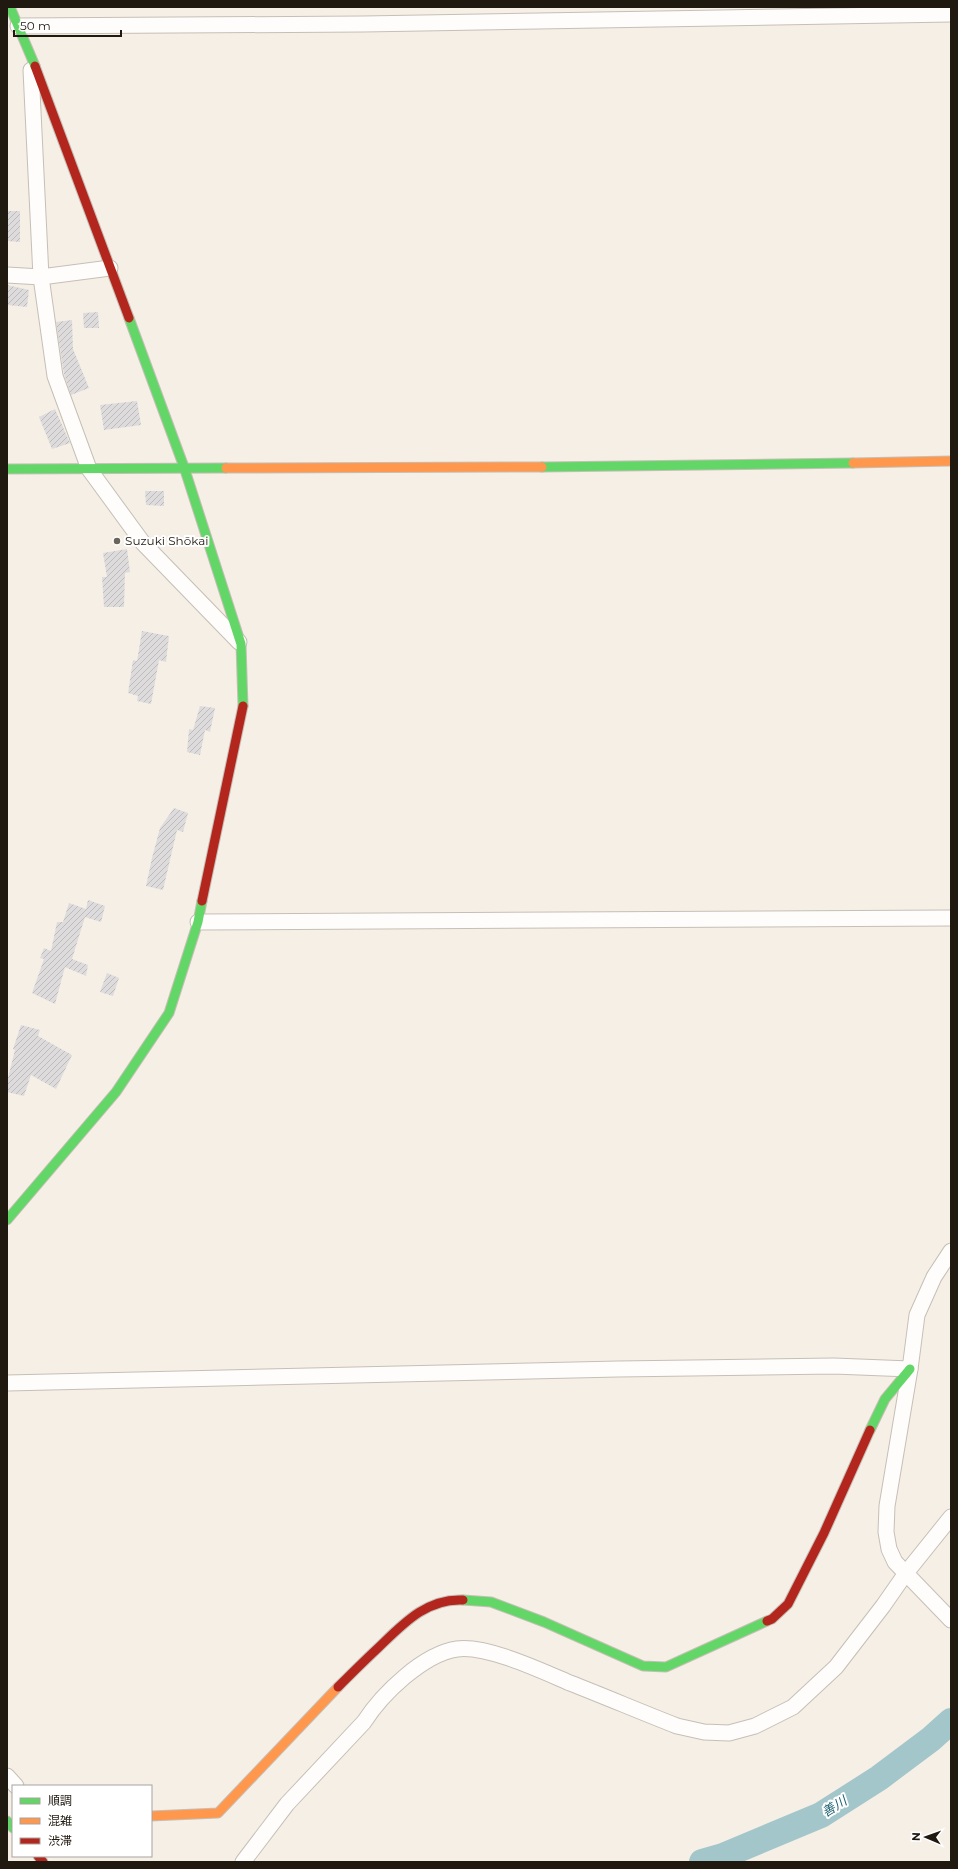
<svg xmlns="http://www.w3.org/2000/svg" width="958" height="1869" viewBox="0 0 958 1869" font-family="Montserrat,'Noto Sans JP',sans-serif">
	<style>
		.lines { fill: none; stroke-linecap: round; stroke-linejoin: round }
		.river { stroke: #a3c6cb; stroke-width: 26 }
		.building { fill: url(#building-hatch) }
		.street-casing { stroke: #c6bfb6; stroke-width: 17 }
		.fast-casing { stroke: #c6bfb6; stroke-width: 11 }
		.slow-casing { stroke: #c6bfb6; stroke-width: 11 }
		.jam-casing { stroke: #c6bfb6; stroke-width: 11 }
		.street { stroke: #fefdfb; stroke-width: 15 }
		.fast { stroke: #63d668; stroke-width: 9 }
		.slow { stroke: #ff974d; stroke-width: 9 }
		.jam { stroke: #b3261e; stroke-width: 9 }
		.poi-dot { fill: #6b645a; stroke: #fff; stroke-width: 1.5 }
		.labels { text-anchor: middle; stroke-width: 4; stroke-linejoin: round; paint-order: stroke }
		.poi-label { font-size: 12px; fill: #20190f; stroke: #fff; text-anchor: start }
		.water-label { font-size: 13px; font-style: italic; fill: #195f6d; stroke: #fff }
	</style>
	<defs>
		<pattern id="building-hatch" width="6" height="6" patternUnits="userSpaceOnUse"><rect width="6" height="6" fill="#dedbdd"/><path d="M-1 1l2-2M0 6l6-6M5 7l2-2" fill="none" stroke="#bebbbc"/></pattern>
	</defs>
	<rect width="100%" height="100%" fill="#f6efe6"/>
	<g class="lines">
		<!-- river -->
		<path class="river" d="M702,1862L723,1856L821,1815L879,1778L931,1739L951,1721"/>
	</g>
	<!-- building -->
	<g class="building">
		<path d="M7,211H20V242L7,241Z"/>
		<path d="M7,285L29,290L27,307L7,305Z"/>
		<path d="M98,312L99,328H84L83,313Z"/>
		<path d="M72,320L73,349L89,388L71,395L64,374L56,322Z"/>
		<path d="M137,401L141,425L104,430L100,405Z"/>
		<path d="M55,409L70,443L52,449L39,417Z"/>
		<path d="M145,491H164V506L146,505Z"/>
		<path d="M127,549L130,572L125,573L124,607H104L102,577H107L103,553Z"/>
		<path d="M142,631L169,636L166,662L159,660L151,704L137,701L138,696L128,693L133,660L137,661Z"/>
		<path d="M200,706L215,708L210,732L205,730L200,755L187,752L189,729L193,730Z"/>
		<path d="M174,808L188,813L183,832L177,830L163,890L146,886L152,858L160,828Z"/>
		<path d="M88,900L105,906L101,922L85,917L72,959L88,965L86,976L65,967L55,1004L32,993L44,959L40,958L44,948L51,951L57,922H63L69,903L86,909Z"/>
		<path d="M107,973L119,978L113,996L100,992Z"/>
		<path d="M21,1025L40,1030L38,1036L72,1055L56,1089L31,1075L24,1096L7,1092V1082L15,1050L13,1049Z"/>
	</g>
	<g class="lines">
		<defs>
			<g id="street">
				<path d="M18,26L363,24L951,14"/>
				<path d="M31,70L41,277L55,376L89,469L143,543L239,642"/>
				<path d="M7,275L41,277L110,268"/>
				<path d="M198,922L951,918"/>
				<path d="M951,1251L934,1277L917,1315L910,1369L887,1506L886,1532L889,1549L895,1562L951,1620"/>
				<path d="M7,1383L618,1369L834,1366L910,1369"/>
				<path d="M7,1776L16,1786"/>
				<path d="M243,1862L287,1804L364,1722C382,1694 423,1654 457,1649C487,1645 542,1671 570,1683C606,1697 641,1712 677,1726L704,1732L729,1733L755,1726L793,1707L836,1667L883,1606L906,1573L951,1517"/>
			</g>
			<g id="fast">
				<path d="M10,7L35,66"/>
				<path d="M129,318L184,467L241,644L243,706"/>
				<path d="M542,467L853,463"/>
				<path d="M7,469L226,468"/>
				<path d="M7,1220L116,1092L169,1013L198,922L202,901"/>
				<path d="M870,1430L885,1399L910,1369"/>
				<path d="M463,1600L491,1602L544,1622L643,1666L666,1667L767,1621"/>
				<path d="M7,1821L13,1828"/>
			</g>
			<g id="slow">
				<path d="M853,463L951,461"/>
				<path d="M226,468L542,467"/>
				<path d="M151,1816L218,1813L338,1687"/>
			</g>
			<g id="jam">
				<path d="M35,66L129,318"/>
				<path d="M202,901L243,706"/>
				<path d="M767,1621L772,1619L788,1604L824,1533L870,1430"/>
				<path d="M338,1687C351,1674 364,1661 378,1648C402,1625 426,1598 463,1600"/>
				<path d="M38,1856L43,1862"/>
			</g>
		</defs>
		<!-- street casing -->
		<use href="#street" class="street-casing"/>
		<!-- fast casing -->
		<use href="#fast" class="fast-casing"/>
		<!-- slow casing -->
		<use href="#slow" class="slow-casing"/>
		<!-- jam casing -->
		<use href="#jam" class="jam-casing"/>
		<!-- street -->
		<use href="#street" class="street"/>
		<!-- fast -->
		<use href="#fast" class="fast"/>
		<!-- slow -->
		<use href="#slow" class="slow"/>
		<!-- jam -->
		<use href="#jam" class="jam"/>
	</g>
	<!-- markers -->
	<circle class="poi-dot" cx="117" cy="541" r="4"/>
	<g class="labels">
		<!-- poi labels -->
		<g class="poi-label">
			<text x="125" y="545">Suzuki Shōkai</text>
		</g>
		<!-- water labels -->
		<g class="water-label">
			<text transform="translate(834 1806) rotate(-32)" y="5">善川</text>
		</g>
	</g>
	<!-- border -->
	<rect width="958" height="1869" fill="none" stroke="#20190f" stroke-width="16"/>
	<!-- legend -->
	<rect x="12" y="1785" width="140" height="72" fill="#ffffff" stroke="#a6a39f"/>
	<rect x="20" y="1798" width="20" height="6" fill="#63d668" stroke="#a6a39f"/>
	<text x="48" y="1805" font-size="12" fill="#20190f">順調</text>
	<rect x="20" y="1818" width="20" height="6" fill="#ff974d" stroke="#a6a39f"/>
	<text x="48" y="1825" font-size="12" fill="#20190f">混雑</text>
	<rect x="20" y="1838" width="20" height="6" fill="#b3261e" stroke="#a6a39f"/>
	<text x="48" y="1845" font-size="12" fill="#20190f">渋滞</text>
	<!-- north arrow -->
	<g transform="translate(926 1837) rotate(272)" stroke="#ffffff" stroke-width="3" paint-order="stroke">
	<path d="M0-3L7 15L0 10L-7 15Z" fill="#20190f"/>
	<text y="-6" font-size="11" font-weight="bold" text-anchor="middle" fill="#20190f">N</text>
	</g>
	<!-- scale -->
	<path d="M14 30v6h107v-6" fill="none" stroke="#20190f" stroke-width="2"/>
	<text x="20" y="30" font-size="12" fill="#20190f" stroke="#ffffff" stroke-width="3" paint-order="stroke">50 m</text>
</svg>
